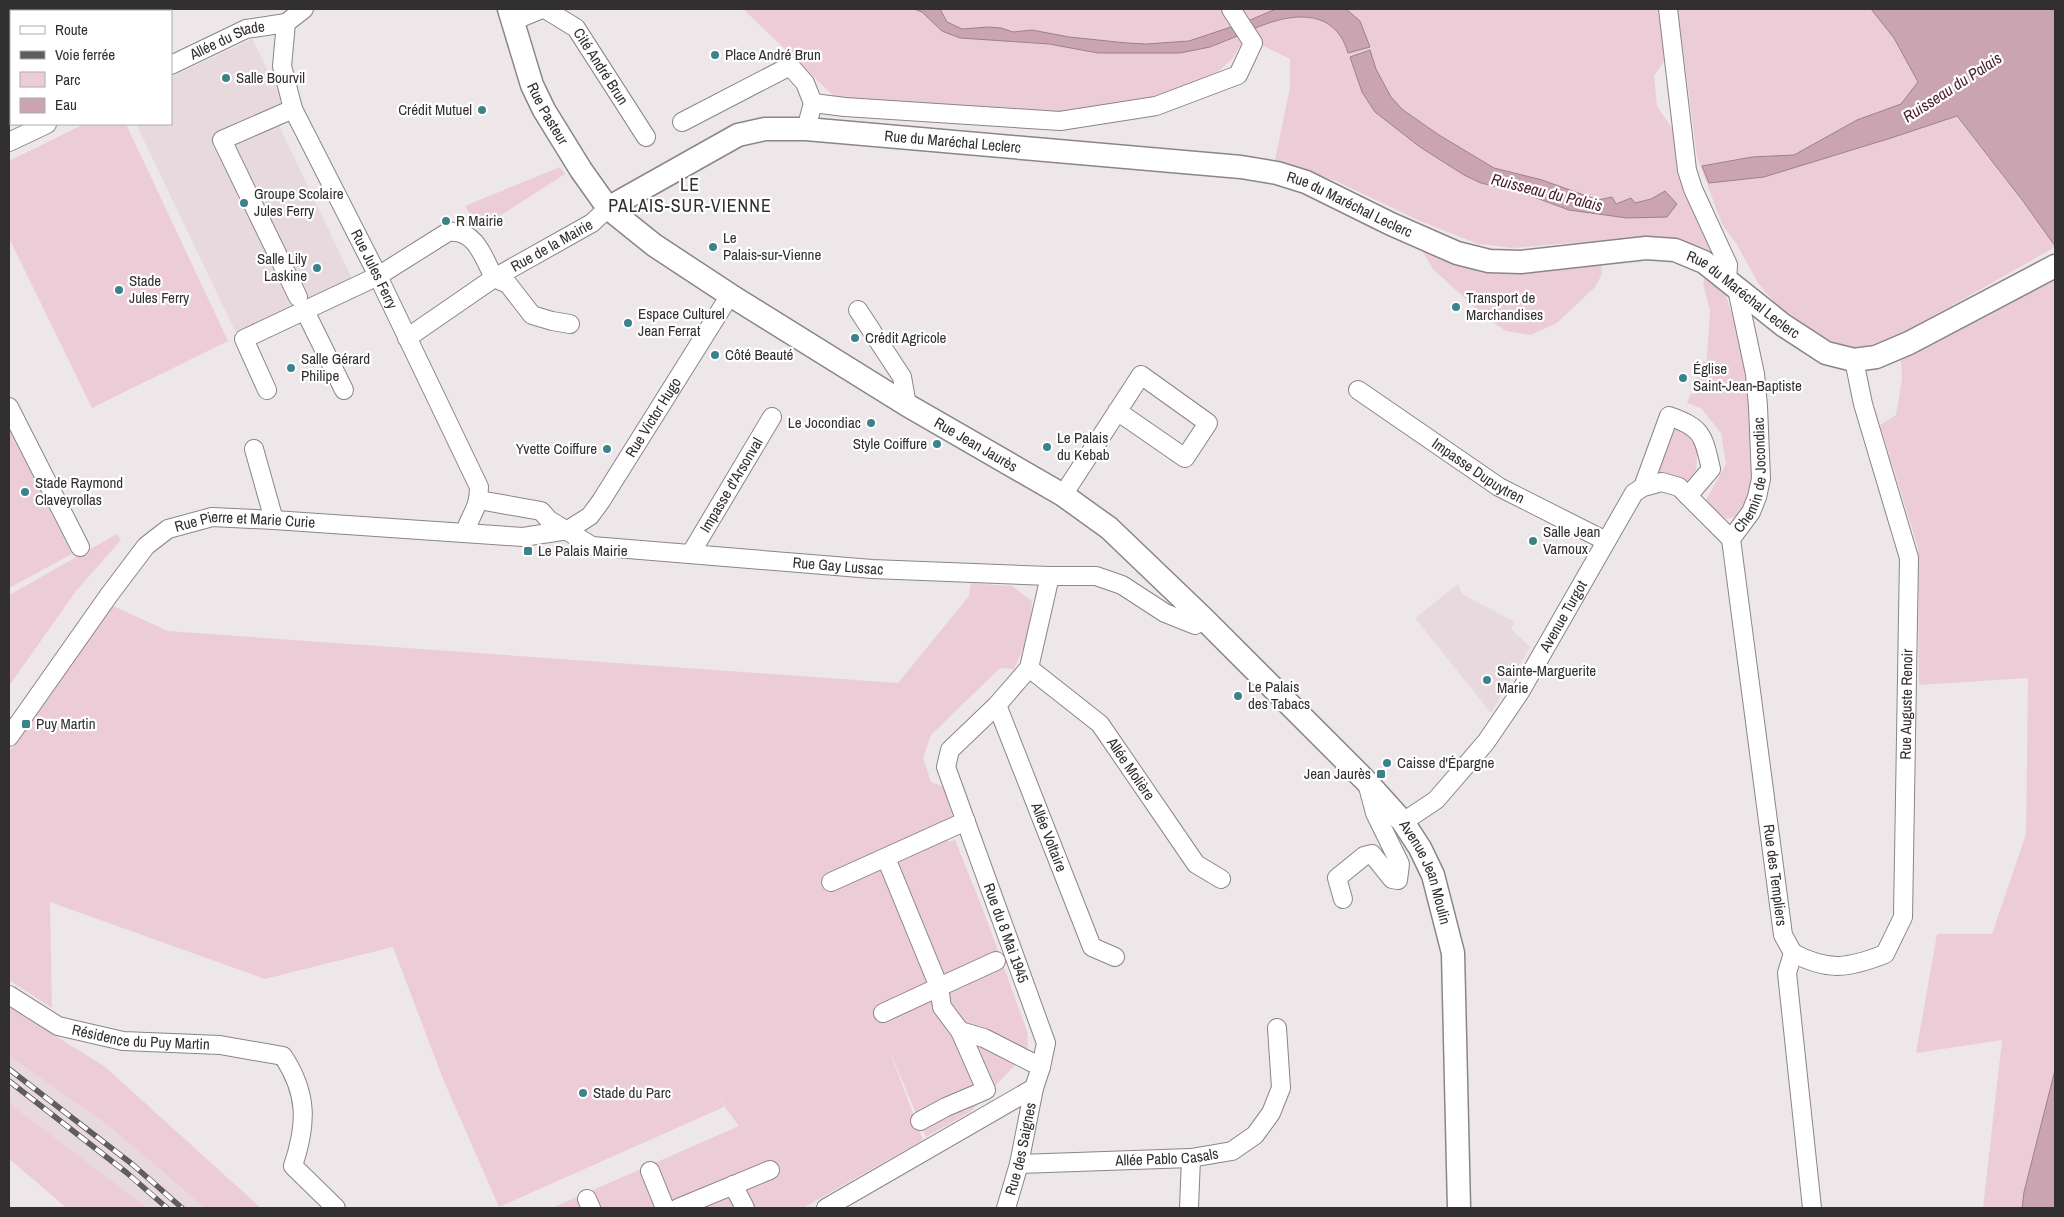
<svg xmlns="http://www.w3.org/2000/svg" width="2064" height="1217" viewBox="0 0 2064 1217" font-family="'Archivo Narrow',sans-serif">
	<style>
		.built { fill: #e8d9de }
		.green { fill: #eccdd7 }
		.water { fill: #caa4b1; stroke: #9c818a }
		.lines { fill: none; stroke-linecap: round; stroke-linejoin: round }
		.minor-casing { stroke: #8b8587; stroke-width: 20 }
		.major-casing { stroke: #8b8587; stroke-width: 25 }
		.minor { stroke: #fff; stroke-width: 18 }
		.major { stroke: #fff; stroke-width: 22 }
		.rail-casing { stroke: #605d5f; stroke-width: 5.5 }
		.rail { stroke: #fff; stroke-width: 4; stroke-dasharray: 11; stroke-linecap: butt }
		.poi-dot { fill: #3b838c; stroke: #fff; stroke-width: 2 }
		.labels { text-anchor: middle; stroke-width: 4.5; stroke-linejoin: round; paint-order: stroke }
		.street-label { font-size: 15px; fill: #312f30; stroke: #fff }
		.poi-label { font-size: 15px; fill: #312f30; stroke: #fff; text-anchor: start }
		.water-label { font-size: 16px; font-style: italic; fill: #4c1b30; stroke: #fff }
		.quarter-label { font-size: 18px; letter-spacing: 1px; fill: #312f30; stroke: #fff }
	</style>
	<rect width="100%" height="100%" fill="#ede7e9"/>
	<!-- built -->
	<g class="built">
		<path d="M252,39L282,99L276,112L273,113L353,281L238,337L136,124H171V77Z"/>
		<path d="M1458,584L1462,594L1515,622L1511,629L1530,647L1491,713L1415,618Z"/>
		<path d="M9,1056L109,1126L205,1208H146L9,1103Z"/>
	</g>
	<!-- green -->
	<g class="green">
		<path d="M743,9H1663L1671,51L1654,76L1657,106L1676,134L1717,246L1711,251L1679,239L1631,238L1513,248L1478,244L1420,221L1336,181L1275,160L1290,87V59L1245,37L1233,58L1219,71L1178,92L1139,104L1061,114L840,102Z"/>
		<path d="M1675,9H1871C1932,88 1997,165 2055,247L1891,340L1850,349L1820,337L1775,303L1758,283L1736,243L1722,224L1697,157L1683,49Z"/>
		<path d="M84,124H126L228,341L92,408L9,238V161Z"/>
		<path d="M560,167L565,174L479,229L465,206Z"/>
		<path d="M1418,244L1594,261L1601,265L1602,274L1595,287L1557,323L1531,335L1506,331L1484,316L1433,269Z"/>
		<path d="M1705,276L1725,293L1745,355L1756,473L1742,515L1726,519L1705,502L1726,464L1721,433L1701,408L1687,403L1691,393L1695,394L1697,387L1694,385L1697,377L1700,378L1702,372L1699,370L1703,361L1706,362L1707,356L1710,310L1703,283Z"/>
		<path d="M2055,276V1070L2024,1192L2022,1208H1983L2002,1040L1916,1053L1937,934H1992L2026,834L2028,678L1919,685L1918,548L1880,425L1896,415L1902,378L1901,360L1975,316Z"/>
		<path d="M1673,426L1686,430L1698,441L1696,472L1690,482L1671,474H1657Z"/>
		<path d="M9,429L72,554L9,588Z"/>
		<path d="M117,534L121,540L76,591L9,686V595Z"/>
		<path d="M971,583L1012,586L1032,601L1030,633L1014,669L1000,668L931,735L923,758L931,782L944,787L953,818L943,828L949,842L955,840L985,915L1027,1031L1028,1046L1024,1056L970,1112L926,1137L888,1047L923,1140L803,1208H552L739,1126L724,1106L715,1086L724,1107L499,1207L443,1079L393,947L265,979L50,902L52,1008L9,980V752L111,605L168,631L898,683L969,596Z"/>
		<path d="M9,1007L104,1066L261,1208H205L109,1126L9,1056Z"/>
		<path d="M9,1103L143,1205L146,1208H67L9,1159Z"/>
	</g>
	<!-- water -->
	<g class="water">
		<path d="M914,9H940L947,22L962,29L989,27L1001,28L1013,32L1032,30L1069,37L1127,43L1146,44L1189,41L1234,26L1240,35L1210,47L1180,53H1098L1049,44L960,38L942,31L922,12Z"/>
		<path d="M1276,9H1346L1360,21L1370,47L1348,53C1334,4 1285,14 1249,31L1243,23Z"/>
		<path d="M1871,9H2055V246L2022,200L1957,116L1891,138L1764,177L1709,183L1702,166L1752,157L1794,155L1857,120L1901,104L1918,82L1894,38Z"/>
		<path d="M1370,50L1376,69L1391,97L1403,110L1439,135L1494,168L1542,180L1598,200L1612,197L1616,204L1631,198L1635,203L1651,199L1665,191L1677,204L1667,217L1627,218L1569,210L1526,194L1481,183L1464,175L1420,147L1375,112L1362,92L1350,57Z"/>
		<path d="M2055,1070V1208H2022L2024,1192Z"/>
	</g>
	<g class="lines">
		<defs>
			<g id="minor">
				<path id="s1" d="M304,9L286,23L282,66L293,109L375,270L479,487C479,509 471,513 465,532"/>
				<path id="s2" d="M545,9L576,28L646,137"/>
				<path d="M1668,9L1687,170L1693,189L1728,265L1727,281"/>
				<path d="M513,21L542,9"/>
				<path id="s3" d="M171,65L246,29L286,23"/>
				<path d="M293,109L222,140L298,297"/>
				<path d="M682,122L790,66L805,83L813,103"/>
				<path d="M806,129L813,103L845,107L1060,121L1156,106L1238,75L1253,43L1231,9"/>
				<path d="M9,142L47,124"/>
				<path d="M494,278L508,284L532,315L552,321L570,324"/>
				<path d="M858,310L902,377L907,405"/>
				<path d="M305,311L344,390"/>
				<path id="s4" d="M407,338L494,278L592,223L608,208"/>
				<path d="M267,390L244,339L378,276L448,232C475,228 484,258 494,278"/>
				<path id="s5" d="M1358,390L1499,487L1606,541"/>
				<path d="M9,407L80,547"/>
				<path d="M254,449L274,520"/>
				<path d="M1643,487L1669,416C1703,428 1703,435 1711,469L1688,496"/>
				<path d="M1063,495L1141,375L1208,423L1185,458L1117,411"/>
				<path id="s6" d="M479,500L541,511L549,520L592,546L872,569L1050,576H1096L1122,585L1165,613L1195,625L1204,619"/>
				<path id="s7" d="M1731,539L1783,935L1793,953L1787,973L1812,1208"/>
				<path id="s8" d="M1731,539L1751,512L1757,497L1761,479L1758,406L1755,374L1737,289"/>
				<path id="s9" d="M691,553L772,417"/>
				<path id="s10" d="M1029,668L1100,724L1196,864L1221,879"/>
				<path id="s11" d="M997,705L1092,947L1115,957"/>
				<path id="s12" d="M9,737L109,595L146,546L168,529L212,517L274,520L523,537L568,530L590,516L601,501L730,295"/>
				<path id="s13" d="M1403,822L1436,800L1486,742L1520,692L1634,493L1643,487L1662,482L1679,487L1731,539"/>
				<path d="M886,858L939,987L996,961"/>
				<path d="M831,882L966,821"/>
				<path d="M1343,899L1337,878L1364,856L1372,854L1392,879L1398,880L1400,864L1375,813L1367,783"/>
				<path id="s14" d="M1793,953C1829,972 1849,968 1885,954L1903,917L1909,558L1863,404L1854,360"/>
				<path id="s15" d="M9,995L58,1026L123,1041L220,1045L283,1056C308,1094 307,1124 293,1166L336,1208"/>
				<path d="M883,1013L939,987L942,1007L960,1031"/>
				<path d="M920,1121L946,1107L986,1090L960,1031L984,1038L1041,1067"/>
				<path id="s16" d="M1019,1164L1191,1158L1232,1151L1255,1135L1271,1113L1281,1088L1277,1028"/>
				<path d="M650,1171L665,1208"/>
				<path d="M733,1185L745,1208"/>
				<path d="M587,1199L591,1208"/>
				<path d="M678,1208L770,1170"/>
				<path d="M826,1208L1034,1088L1041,1067L1046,1043L946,767L950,750L997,705L1029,668L1050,576"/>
				<path id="s17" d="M1006,1208L1019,1164L1034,1088"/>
				<path d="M1189,1208L1191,1158"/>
			</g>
			<g id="major">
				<path id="s18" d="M509,9L532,85L544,110L581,170L608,208L654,245L730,295L907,405L1063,495L1109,528L1204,619L1367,782L1403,822L1420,848L1433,875L1453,953L1459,1208"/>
				<path id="s19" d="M608,208L738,135L765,129H806L1241,167L1277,173L1306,182L1391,224L1457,253L1489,261L1521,262L1646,248L1675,250L1704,262L1783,325L1826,353L1854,360L1876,357L1909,343L2055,266"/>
			</g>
		</defs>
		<!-- minor casing -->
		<use href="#minor" class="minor-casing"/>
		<!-- major casing -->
		<use href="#major" class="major-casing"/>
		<!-- minor -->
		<use href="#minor" class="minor"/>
		<!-- major -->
		<use href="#major" class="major"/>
		<defs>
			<g id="rail">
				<path d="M9,1069L132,1164L182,1208"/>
				<path d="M9,1081L127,1173L167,1208"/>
			</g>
		</defs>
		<!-- rail casing -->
		<use href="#rail" class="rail-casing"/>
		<!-- rail -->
		<use href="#rail" class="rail"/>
	</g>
	<!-- markers -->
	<g class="poi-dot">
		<circle cx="715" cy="55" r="5"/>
		<circle cx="226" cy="78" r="5"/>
		<circle cx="482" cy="110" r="5"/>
		<circle cx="244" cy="203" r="5"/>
		<circle cx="446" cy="221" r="5"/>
		<circle cx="713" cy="247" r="5"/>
		<circle cx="317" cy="268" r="5"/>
		<circle cx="119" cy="290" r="5"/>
		<circle cx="1456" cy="307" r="5"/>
		<circle cx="628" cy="323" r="5"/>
		<circle cx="855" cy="338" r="5"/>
		<circle cx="715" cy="355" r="5"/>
		<circle cx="291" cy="368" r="5"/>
		<circle cx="1683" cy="378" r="5"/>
		<circle cx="871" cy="423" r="5"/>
		<circle cx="937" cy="444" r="5"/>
		<circle cx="1047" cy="447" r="5"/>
		<circle cx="607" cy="449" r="5"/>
		<circle cx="25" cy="492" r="5"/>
		<circle cx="1533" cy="541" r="5"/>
		<rect x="523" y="546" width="10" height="10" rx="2.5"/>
		<circle cx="1487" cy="680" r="5"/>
		<circle cx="1238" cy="696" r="5"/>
		<rect x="21" y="719" width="10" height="10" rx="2.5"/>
		<circle cx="1387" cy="763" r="5"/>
		<rect x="1376" y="769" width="10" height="10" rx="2.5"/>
		<circle cx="583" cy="1093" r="5"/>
	</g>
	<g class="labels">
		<!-- street labels -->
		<g class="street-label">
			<text dy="5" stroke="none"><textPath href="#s3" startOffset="62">Allée du Stade</textPath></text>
			<text dy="5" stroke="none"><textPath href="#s2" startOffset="82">Cité André Brun</textPath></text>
			<text dy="5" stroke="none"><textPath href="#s18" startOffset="112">Rue Pasteur</textPath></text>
			<text dy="5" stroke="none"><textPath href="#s19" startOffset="365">Rue du Maréchal Leclerc</textPath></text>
			<text dy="5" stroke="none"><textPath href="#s19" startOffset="770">Rue du Maréchal Leclerc</textPath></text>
			<text dy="5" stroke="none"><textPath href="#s4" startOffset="172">Rue de la Mairie</textPath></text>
			<text dy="5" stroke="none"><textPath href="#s1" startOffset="290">Rue Jules Ferry</textPath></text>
			<text dy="5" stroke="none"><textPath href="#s19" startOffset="1190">Rue du Maréchal Leclerc</textPath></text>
			<text dy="5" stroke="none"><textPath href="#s12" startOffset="809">Rue Victor Hugo</textPath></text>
			<text dy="5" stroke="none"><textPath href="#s18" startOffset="662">Rue Jean Jaurès</textPath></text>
			<text dy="5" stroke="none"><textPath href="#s5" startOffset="145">Impasse Dupuytren</textPath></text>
			<text dy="5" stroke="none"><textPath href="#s8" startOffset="70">Chemin de Jocondiac</textPath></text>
			<text dy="5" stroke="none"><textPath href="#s9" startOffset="79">Impasse d'Arsonval</textPath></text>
			<text dy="5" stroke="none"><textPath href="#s12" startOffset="341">Rue Pierre et Marie Curie</textPath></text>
			<text dy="5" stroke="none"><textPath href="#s6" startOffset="372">Rue Gay Lussac</textPath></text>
			<text dy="5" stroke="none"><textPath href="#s13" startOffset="264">Avenue Turgot</textPath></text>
			<text dy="5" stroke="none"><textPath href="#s14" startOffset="350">Rue Auguste Renoir</textPath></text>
			<text dy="5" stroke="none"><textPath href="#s10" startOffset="145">Allée Molière</textPath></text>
			<text dy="5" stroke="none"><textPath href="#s11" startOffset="142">Allée Voltaire</textPath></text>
			<text dy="5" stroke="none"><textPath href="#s18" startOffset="1291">Avenue Jean Moulin</textPath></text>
			<text dy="5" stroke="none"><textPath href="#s7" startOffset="339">Rue des Templiers</textPath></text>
			<text transform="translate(1006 933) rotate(70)" y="5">Rue du 8 Mai 1945</text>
			<text dy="5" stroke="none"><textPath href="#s15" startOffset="142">Résidence du Puy Martin</textPath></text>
			<text dy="5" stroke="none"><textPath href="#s17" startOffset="61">Rue des Saignes</textPath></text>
			<text dy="5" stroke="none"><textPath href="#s16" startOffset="148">Allée Pablo Casals</textPath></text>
		</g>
		<!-- poi labels -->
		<g class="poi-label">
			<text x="725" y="60">Place André Brun</text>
			<text x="236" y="83">Salle Bourvil</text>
			<text x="472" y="115" text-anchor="end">Crédit Mutuel</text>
			<text x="254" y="199">Groupe Scolaire<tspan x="254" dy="17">Jules Ferry</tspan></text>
			<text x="456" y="226">R Mairie</text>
			<text x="723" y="243">Le<tspan x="723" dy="17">Palais-sur-Vienne</tspan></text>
			<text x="307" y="264" text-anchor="end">Salle Lily<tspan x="307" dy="17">Laskine</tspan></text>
			<text x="129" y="286">Stade<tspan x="129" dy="17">Jules Ferry</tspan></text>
			<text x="1466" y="303">Transport de<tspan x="1466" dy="17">Marchandises</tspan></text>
			<text x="638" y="319">Espace Culturel<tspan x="638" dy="17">Jean Ferrat</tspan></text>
			<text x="865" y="343">Crédit Agricole</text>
			<text x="725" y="360">Côté Beauté</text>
			<text x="301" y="364">Salle Gérard<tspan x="301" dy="17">Philipe</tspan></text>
			<text x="1693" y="374">Église<tspan x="1693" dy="17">Saint-Jean-Baptiste</tspan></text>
			<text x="861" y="428" text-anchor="end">Le Jocondiac</text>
			<text x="1057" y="443">Le Palais<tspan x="1057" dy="17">du Kebab</tspan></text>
			<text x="927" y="449" text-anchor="end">Style Coiffure</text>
			<text x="597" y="454" text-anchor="end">Yvette Coiffure</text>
			<text x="35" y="488">Stade Raymond<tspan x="35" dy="17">Claveyrollas</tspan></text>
			<text x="1543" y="537">Salle Jean<tspan x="1543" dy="17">Varnoux</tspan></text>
			<text x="538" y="556">Le Palais Mairie</text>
			<text x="1497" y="676">Sainte-Marguerite<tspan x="1497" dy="17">Marie</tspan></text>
			<text x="1248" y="692">Le Palais<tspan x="1248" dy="17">des Tabacs</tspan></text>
			<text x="36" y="729">Puy Martin</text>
			<text x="1397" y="768">Caisse d'Épargne</text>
			<text x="1371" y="779" text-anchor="end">Jean Jaurès</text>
			<text x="593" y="1098">Stade du Parc</text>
		</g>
		<!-- water labels -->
		<g class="water-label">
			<text transform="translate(1952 87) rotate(-33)" y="6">Ruisseau du Palais</text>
			<text transform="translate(1547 192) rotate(14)" y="6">Ruisseau du Palais</text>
		</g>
		<!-- quarter labels -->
		<g class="quarter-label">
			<text x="690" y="191">LE<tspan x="690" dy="21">PALAIS-SUR-VIENNE</tspan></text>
		</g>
	</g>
	<!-- border -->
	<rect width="2064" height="1217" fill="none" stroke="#312f30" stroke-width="20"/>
	<!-- legend -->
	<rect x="10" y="10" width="162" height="115" fill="#ffffff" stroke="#adacac"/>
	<rect x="20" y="26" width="25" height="8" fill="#ffffff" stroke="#adacac"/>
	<text x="55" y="35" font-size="15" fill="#312f30">Route</text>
	<rect x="20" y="51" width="25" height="8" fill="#605d5f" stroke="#adacac"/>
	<text x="55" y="60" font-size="15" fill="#312f30">Voie ferrée</text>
	<rect x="20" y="72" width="25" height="15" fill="#eccdd7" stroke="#adacac"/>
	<text x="55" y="85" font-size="15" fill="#312f30">Parc</text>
	<rect x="20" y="98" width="25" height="15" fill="#caa4b1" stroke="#adacac"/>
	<text x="55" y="110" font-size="15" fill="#312f30">Eau</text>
</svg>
